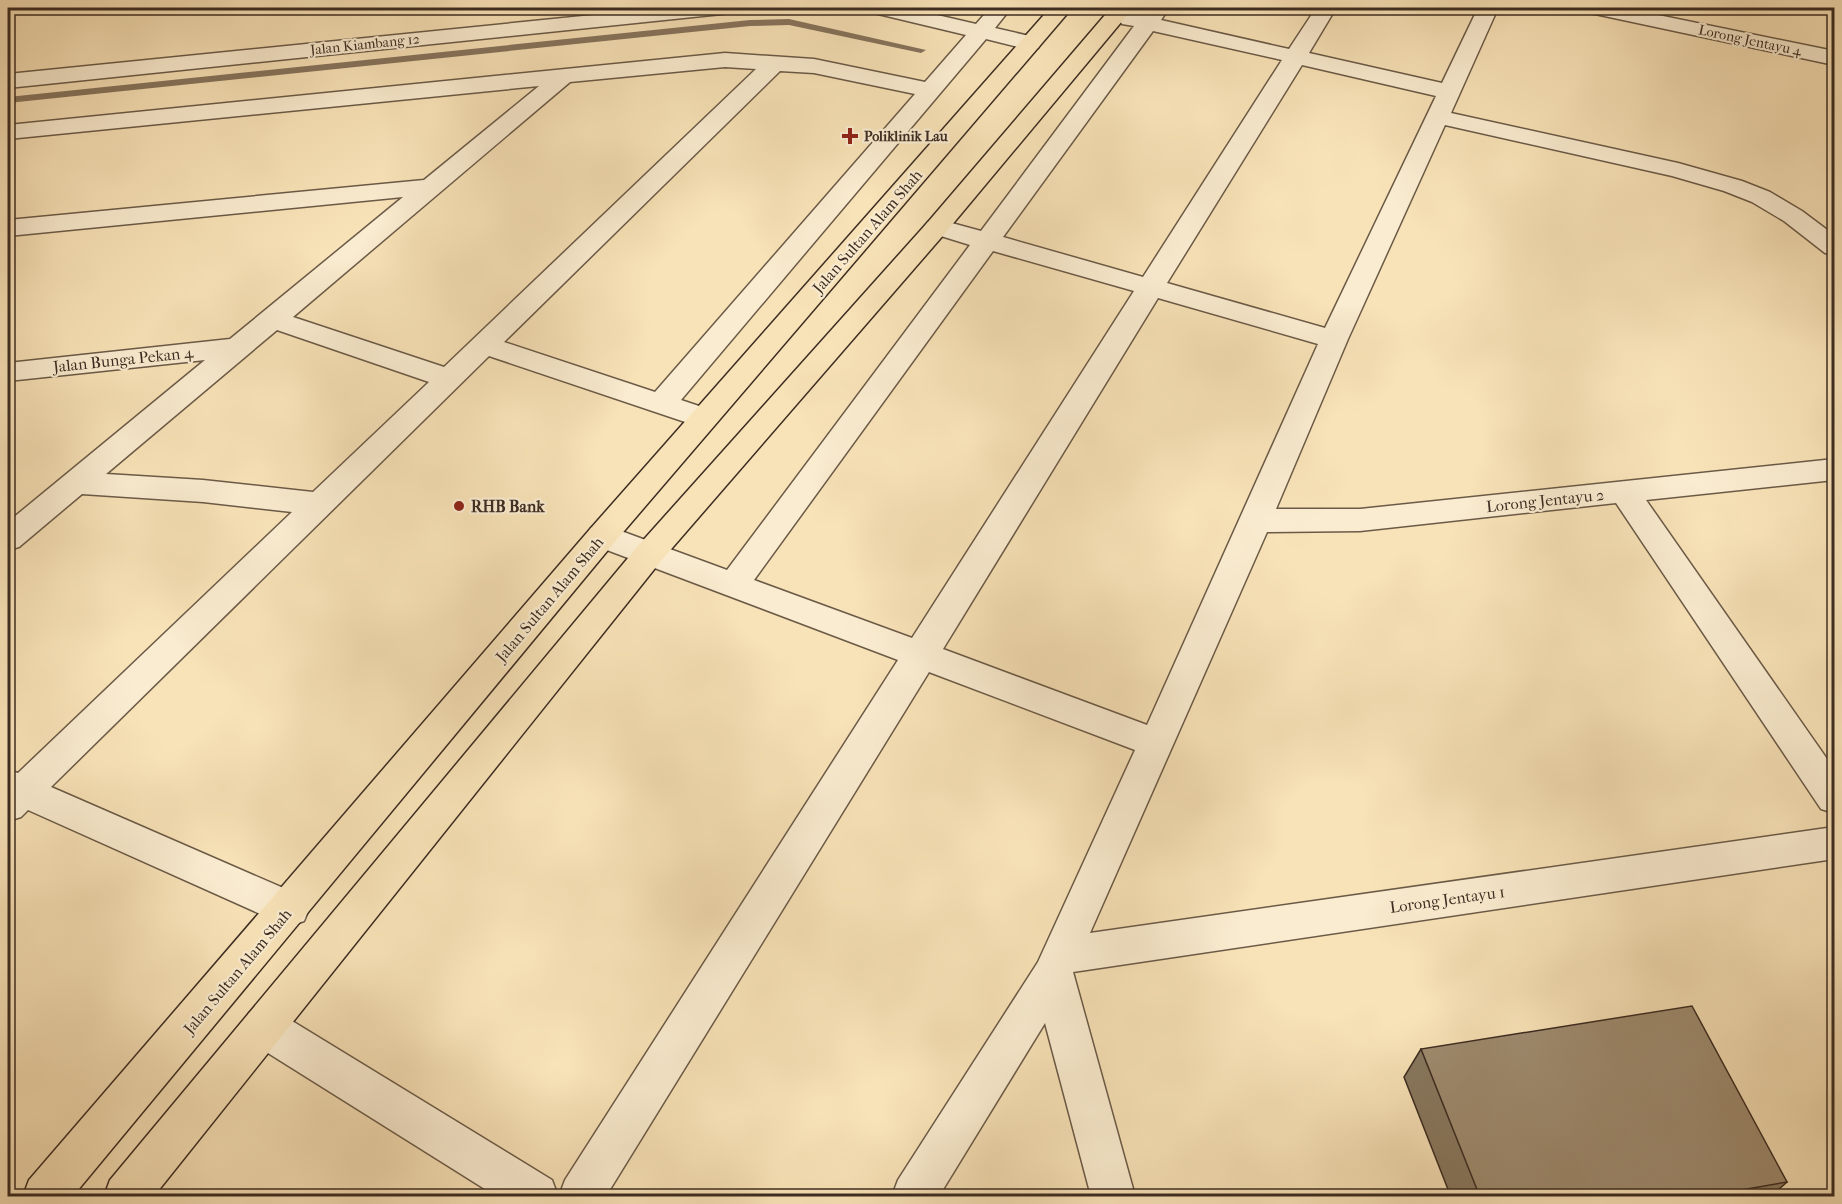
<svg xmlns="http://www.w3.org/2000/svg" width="1842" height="1204" viewBox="0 0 1842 1204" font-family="'IM FELL French Canon',serif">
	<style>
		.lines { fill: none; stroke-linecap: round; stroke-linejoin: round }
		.stream { fill: #86745d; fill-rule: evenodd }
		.minor-casing { stroke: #6b5a47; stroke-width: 3 }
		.highway-casing { stroke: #3c2c22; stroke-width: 3 }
		.minor { fill: #faecd0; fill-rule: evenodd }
		.highway { fill: #f8e2b7; fill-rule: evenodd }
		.wall { fill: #88785f; stroke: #3c2c22; stroke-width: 1.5 }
		.building { fill: #9e8b6f; stroke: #3c2c22; stroke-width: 1.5 }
		.poi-dot { fill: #8f2418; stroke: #faecd0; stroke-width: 2 }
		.labels { text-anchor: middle; stroke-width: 4.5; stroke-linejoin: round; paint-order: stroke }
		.far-street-label { font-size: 14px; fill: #3c2c22; stroke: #faecd0 }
		.far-poi-label { font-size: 14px; font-weight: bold; fill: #3c2c22; stroke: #faecd0; text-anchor: start }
		.street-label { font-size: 16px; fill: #3c2c22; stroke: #faecd0 }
		.poi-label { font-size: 16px; font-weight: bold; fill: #3c2c22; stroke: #faecd0; text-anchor: start }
	</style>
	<rect width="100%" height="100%" fill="#f8e2b7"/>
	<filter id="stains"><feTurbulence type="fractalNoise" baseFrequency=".00333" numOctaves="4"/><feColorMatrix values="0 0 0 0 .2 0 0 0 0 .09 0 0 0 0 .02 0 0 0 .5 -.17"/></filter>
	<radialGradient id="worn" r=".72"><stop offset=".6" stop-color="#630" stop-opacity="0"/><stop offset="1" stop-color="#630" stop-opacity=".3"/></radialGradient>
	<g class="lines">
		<!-- stream -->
		<path class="stream" d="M789,19L926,50L921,53L789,25L750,26L8,103V97L750,20Z"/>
		<defs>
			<g id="minor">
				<path d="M663,8H733L730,13L722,14L8,88V74Z"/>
				<path d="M872,8H907L976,24L990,8H1011L995,28L1038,38L1041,43L1038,48L1030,50L986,39L681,400L714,411L719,418L714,425L704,428L694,425L489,356L51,787L304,897L309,909L304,921L290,926L276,921L28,810L21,817L8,821V770L18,773L292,512L203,502L82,494L19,547L8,550V522L205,360L8,381V363L230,339L403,197L8,236V220L424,180L539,86L8,139V125L725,53L814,59L925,82L966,35L874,13ZM725,67L756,69L444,367L293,317L570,82ZM780,71L814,73L915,94L655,392L504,342ZM277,330L429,382L313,492L203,480L106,474Z"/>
				<path d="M1148,8H1169L1161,20L1289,49L1316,8H1336L1309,53L1442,83L1478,8H1498L1451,113L1678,163L1742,181L1770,192L1802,211L1834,235V255L1825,253L1784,221L1752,202L1724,191L1672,176L1445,125L1348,339L1276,509H1360L1834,459V480L1646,500L1834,769V813L1821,809L1616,503L1360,531L1267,532L1090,933L1834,827V859L1073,972L1135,1196H1091L1045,1023L939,1196H892L898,1180L1038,962L1135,750L929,672L606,1196H559L565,1180L898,660L591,544L586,536L591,528L602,524L727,570L970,245L928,232L924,227L928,222L937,219L981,231L1134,26L1122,24L1119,19L1122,14L1130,12L1142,15ZM1153,31L1282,60L1143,277L1003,237ZM1302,65L1436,96L1325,328L1167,283ZM993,251L1134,291L912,638L754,580ZM1158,298L1318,344L1147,725L943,649Z"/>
				<path d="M1584,8H1624L1834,51V65L1595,14L1587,13Z"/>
				<path d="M264,1008L279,1013L552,1180L558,1196H496L249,1041L243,1027L249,1013Z"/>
			</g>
			<g id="highway">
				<path d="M1050,8H1072L613,544L73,1196H23L29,1180L591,528Z"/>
				<path d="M1111,8H1133L946,232L660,562L154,1196H104L110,1180L638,546L928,222Z"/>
			</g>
		</defs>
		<!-- minor casing -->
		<use href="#minor" class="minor-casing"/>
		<!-- highway casing -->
		<use href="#highway" class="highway-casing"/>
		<!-- minor -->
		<use href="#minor" class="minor"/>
		<!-- highway -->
		<use href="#highway" class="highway"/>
	</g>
	<!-- wall -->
	<path class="wall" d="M1421,1049L1787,1182L1770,1197H1451L1404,1077Z"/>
	<!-- building -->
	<path class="building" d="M1692,1006L1787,1182L1701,1197H1480L1421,1049Z"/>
	<!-- markers -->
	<g class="poi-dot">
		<path d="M847 127h6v6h6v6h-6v6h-6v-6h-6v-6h6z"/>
		<circle cx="459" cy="506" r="6"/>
	</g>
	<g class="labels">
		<!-- far-street labels -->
		<g class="far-street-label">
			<text transform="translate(1750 40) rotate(12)" y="5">Lorong Jentayu 4</text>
			<text transform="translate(365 44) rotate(-6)" y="5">Jalan Kiambang 12</text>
		</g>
		<!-- far-poi labels -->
		<g class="far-poi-label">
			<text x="864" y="141">Poliklinik Lau</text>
		</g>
		<!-- street labels -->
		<g class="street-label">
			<text transform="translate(867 231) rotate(-49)" y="6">Jalan Sultan Alam Shah</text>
			<text transform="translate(123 359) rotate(-6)" y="6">Jalan Bunga Pekan 4</text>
			<text transform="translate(1545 500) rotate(-6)" y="6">Lorong Jentayu 2</text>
			<text transform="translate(549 599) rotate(-50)" y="6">Jalan Sultan Alam Shah</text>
			<text transform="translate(1447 899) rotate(-8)" y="6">Lorong Jentayu 1</text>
			<text transform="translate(237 971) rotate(-50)" y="6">Jalan Sultan Alam Shah</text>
		</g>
		<!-- poi labels -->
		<g class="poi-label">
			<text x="471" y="512">RHB Bank</text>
		</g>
	</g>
	<!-- margin -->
	<rect width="1842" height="1204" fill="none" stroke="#f8e2b7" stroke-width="30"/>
	<rect x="9" y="9" width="1824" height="1186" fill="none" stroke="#3c2c22" stroke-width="3"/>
	<rect x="15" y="15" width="1812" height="1174" fill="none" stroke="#3c2c22" stroke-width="1.5"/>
	<rect width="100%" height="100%" filter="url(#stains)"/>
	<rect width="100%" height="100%" fill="url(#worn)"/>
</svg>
